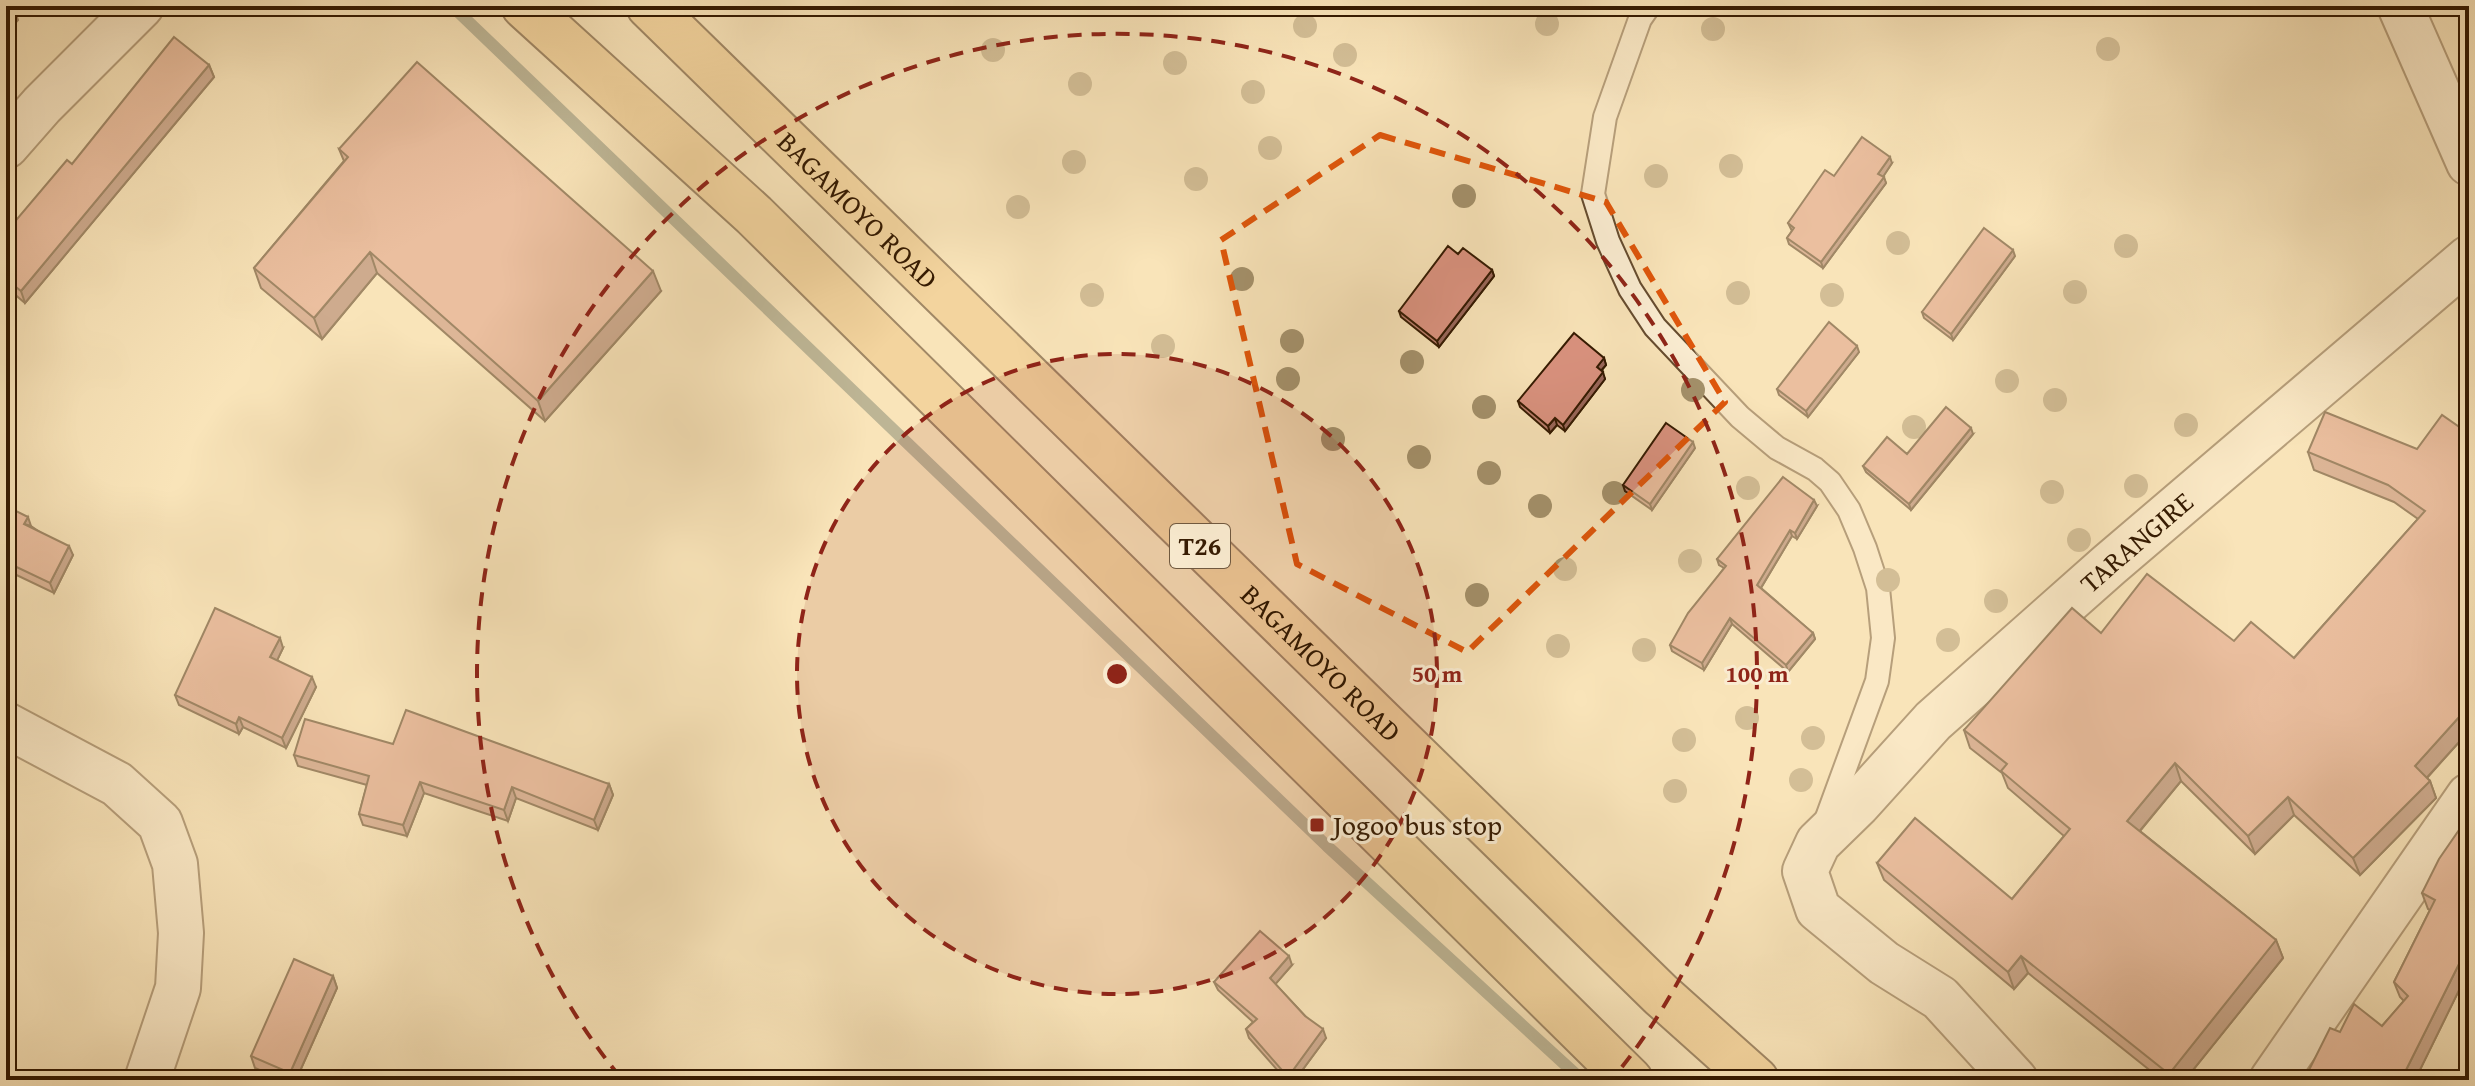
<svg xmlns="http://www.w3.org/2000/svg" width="2475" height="1086" viewBox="0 0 2475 1086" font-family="'Gentium Book Plus',serif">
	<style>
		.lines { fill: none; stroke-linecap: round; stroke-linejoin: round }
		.stream { stroke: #747d69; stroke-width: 12 }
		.service-casing { stroke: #664c2f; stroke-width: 26 }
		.minor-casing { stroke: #664c2f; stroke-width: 48 }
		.trunk-casing { stroke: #351a01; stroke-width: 48 }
		.service { stroke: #fbedd2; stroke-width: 22 }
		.minor { stroke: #fbedd2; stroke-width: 44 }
		.trunk { stroke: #ecc27c; stroke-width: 44 }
		.tree { fill: #a4916b }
		.wall { fill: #bb7e6d; stroke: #351a01; stroke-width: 2 }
		.shaded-wall { fill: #996659; stroke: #351a01; stroke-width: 2 }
		.building { fill: #da927f; stroke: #351a01; stroke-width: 2 }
		.marked { fill: none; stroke: #df560b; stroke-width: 6; stroke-dasharray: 16 10; stroke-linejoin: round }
		.ring { fill: none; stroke: #8f2418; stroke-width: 4; stroke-dasharray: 14 10 }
		.poi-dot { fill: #8f2418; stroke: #fbedd2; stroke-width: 3 }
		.labels { text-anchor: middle; stroke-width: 6; stroke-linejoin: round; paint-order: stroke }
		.shield { fill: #fbedd2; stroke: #705940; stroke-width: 2 }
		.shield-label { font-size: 26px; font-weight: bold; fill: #351a01 }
		.street-label { font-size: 28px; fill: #351a01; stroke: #fbedd2 }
		.poi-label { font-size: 28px; fill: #351a01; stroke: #fbedd2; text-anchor: start }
		.centre { fill: #8f2418; stroke: #fbedd2; stroke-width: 4 }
		.ring-label { font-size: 24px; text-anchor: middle; font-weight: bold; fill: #8f2418; stroke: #fbedd2; stroke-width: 6; stroke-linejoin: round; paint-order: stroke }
	</style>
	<rect width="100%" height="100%" fill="#f9e4b9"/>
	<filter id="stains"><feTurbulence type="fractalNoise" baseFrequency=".0025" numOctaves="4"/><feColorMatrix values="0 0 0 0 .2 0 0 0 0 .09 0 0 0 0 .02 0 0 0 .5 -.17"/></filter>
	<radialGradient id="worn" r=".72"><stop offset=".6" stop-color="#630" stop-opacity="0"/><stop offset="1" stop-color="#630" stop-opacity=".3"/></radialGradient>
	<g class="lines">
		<!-- stream -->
		<path class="stream" d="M452,6L1327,846L1582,1080"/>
		<defs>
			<path id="service" d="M1649,6L1640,19L1605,117L1593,194L1608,241L1630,289L1655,327L1740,417L1777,448L1815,469L1830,482L1849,510L1865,548L1878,588L1883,638L1877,681L1825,823"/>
			<g id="minor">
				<path d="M2400,6L2469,163"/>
				<path d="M6,146L42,105L141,6"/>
				<path d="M6,725L117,784L160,823L175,864L181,933L178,988L147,1080"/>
				<path id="s1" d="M2015,1080L1940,998L1884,963L1818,909L1805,871L1818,843L1858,804L1933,721L2109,565L2469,258"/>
				<path d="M2272,1080L2469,796"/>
			</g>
			<g id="trunk">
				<path d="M524,6L754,215L1630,1080"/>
				<path id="s2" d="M649,6L1661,995L1756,1080"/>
			</g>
		</defs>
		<!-- service casing -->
		<use href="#service" class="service-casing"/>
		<!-- minor casing -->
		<use href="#minor" class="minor-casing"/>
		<!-- trunk casing -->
		<use href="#trunk" class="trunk-casing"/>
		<!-- service -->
		<use href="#service" class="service"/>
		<!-- minor -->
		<use href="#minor" class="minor"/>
		<!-- trunk -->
		<use href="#trunk" class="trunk"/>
	</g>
	<!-- trees -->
	<g class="tree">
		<circle cx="1547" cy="24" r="12"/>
		<circle cx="1305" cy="26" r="12"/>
		<circle cx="1713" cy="29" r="12"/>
		<circle cx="2108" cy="49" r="12"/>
		<circle cx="993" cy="50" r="12"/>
		<circle cx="1345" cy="55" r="12"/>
		<circle cx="1175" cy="63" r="12"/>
		<circle cx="1080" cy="84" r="12"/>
		<circle cx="1253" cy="92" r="12"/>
		<circle cx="1270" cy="148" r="12"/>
		<circle cx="1074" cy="162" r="12"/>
		<circle cx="1731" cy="166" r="12"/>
		<circle cx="1656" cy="176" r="12"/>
		<circle cx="1196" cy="179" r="12"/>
		<circle cx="1464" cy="196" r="12"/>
		<circle cx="1018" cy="207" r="12"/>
		<circle cx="1898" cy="243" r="12"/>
		<circle cx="2126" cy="246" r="12"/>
		<circle cx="1242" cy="279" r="12"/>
		<circle cx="2075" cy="292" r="12"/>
		<circle cx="1738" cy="293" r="12"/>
		<circle cx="1092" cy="295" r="12"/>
		<circle cx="1832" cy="295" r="12"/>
		<circle cx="1292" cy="341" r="12"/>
		<circle cx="1163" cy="346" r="12"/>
		<circle cx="1412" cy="362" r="12"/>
		<circle cx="1288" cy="379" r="12"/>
		<circle cx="2007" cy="381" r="12"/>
		<circle cx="1693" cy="390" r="12"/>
		<circle cx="2055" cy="400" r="12"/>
		<circle cx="1484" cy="407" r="12"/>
		<circle cx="2186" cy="425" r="12"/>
		<circle cx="1914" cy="427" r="12"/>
		<circle cx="1333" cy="439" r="12"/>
		<circle cx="1419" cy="457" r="12"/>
		<circle cx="1489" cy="473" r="12"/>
		<circle cx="2136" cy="486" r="12"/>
		<circle cx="1748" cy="488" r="12"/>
		<circle cx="2052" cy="492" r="12"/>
		<circle cx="1614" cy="493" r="12"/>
		<circle cx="1540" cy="506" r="12"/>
		<circle cx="2079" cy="540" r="12"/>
		<circle cx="1690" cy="561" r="12"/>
		<circle cx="1565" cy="569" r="12"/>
		<circle cx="1888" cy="580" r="12"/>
		<circle cx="1477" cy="595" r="12"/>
		<circle cx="1996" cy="601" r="12"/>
		<circle cx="1948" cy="640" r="12"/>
		<circle cx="1558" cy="646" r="12"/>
		<circle cx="1644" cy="650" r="12"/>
		<circle cx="1747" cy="718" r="12"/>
		<circle cx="1813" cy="738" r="12"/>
		<circle cx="1684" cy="740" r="12"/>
		<circle cx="1801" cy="780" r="12"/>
		<circle cx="1675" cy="791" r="12"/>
	</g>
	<!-- wall -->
	<g class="wall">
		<path d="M209,65L214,77L25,303L6,287V232L72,164Z"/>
		<path d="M339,149L661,291L545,421L377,273L322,339L261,288L254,268L344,161Z"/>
		<path d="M1892,163L1883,176L1886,183L1823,268L1789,244L1787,238L1792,231L1788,223L1834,176Z"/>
		<path d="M1458,254L1492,270L1494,276L1439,347L1401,317L1399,311Z"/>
		<path d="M2015,256L1953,340L1924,318L1922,312Z"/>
		<path d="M1859,352L1808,417L1779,395L1777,389Z"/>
		<path d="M1604,358L1606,365L1601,371L1605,379L1565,431L1557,425L1550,433L1520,407L1518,401Z"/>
		<path d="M2469,431V731L2427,778L2430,781L2436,798L2360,875L2294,815L2255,854L2181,781L2140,831L2276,940L2283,958L2185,1080H2162L2028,973L2014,989L1884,880L1877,863L2012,899L2064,836L2008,788L2002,773L1970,748L1964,730L2101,633L2294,658L2418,519L2394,502L2314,470L2308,452L2417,449L2468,433Z"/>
		<path d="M1973,434L1911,510L1866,472L1863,466Z"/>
		<path d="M1695,448L1652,510L1625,491L1623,485Z"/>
		<path d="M6,506L31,526L73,555L54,593L6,570Z"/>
		<path d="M1817,506L1797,539L1792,536L1761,588L1813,633L1815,639L1788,672L1732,624L1704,670L1672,651L1670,645L1724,568L1719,565L1717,559Z"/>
		<path d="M283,648L277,660L316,687L286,748L243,727L239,734L179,705L175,695Z"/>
		<path d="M393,744L609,784L613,795L598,830L516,798L508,821L424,793L407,836L363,825L359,814L367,785L298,766L294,755Z"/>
		<path d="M2469,818V980L2465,978L2415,1080H2304L2340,1032L2382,1026L2404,1001L2400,997L2394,982L2430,910L2428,909L2422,893Z"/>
		<path d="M1292,965L1275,984L1326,1038L1295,1080H1286L1249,1038L1246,1029L1253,1022L1218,990L1214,982Z"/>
		<path d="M333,976L337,988L296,1080H283L255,1068L251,1056Z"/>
	</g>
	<!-- shaded-wall -->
	<g class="shaded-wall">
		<path d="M6,6H13L18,20L6,34Z"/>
		<path d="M209,65L214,77L25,303L21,291Z"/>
		<path d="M1890,157L1892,163L1881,180L1878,174Z"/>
		<path d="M1884,177L1886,183L1823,268L1821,262Z"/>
		<path d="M2013,250L2015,256L1953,340L1951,334Z"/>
		<path d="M370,252L377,273L322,339L314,318Z"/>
		<path d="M1492,270L1494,276L1439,347L1437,341Z"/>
		<path d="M653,271L661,291L545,421L538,401Z"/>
		<path d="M1857,346L1859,352L1808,417L1806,411Z"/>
		<path d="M1604,358L1606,365L1599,373L1597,367Z"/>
		<path d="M1603,372L1605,379L1565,431L1563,425Z"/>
		<path d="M1555,418L1557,425L1550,433L1548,426Z"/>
		<path d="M1971,428L1973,434L1911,510L1909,504Z"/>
		<path d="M1693,442L1695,448L1652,510L1650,504Z"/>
		<path d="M1814,500L1817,506L1797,539L1795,533Z"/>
		<path d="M28,517L31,526L24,524Z"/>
		<path d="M1790,530L1792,536L1759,591L1757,585Z"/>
		<path d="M69,546L73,555L54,593L50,583Z"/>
		<path d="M1730,618L1732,624L1704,670L1702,663Z"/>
		<path d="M1813,633L1815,639L1788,672L1786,665Z"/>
		<path d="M280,638L283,648L274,667L270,657Z"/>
		<path d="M312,677L316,687L286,748L282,738Z"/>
		<path d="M2469,706V731L2421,784L2415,766Z"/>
		<path d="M239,717L243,727L239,734L236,724Z"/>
		<path d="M2175,763L2181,781L2133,839L2127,821Z"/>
		<path d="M2430,781L2436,798L2360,875L2353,858Z"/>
		<path d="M420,782L424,793L407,836L403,825Z"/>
		<path d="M609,784L613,795L598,830L594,820Z"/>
		<path d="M512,787L516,798L508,821L504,810Z"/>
		<path d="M2288,797L2294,815L2255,854L2248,836Z"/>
		<path d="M2276,940L2283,958L2185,1080H2172L2169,1074Z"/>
		<path d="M1289,956L1292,965L1273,987L1270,978Z"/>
		<path d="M2021,956L2028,973L2014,989L2008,972Z"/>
		<path d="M2460,962L2465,978L2415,1080H2401Z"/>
		<path d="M333,976L337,988L296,1080H293L290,1073Z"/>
		<path d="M1323,1029L1326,1038L1295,1080H1289L1288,1077Z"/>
	</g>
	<!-- building -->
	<g class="building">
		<path d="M174,37L209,65L21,291L6,279V232L67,160L72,164Z"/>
		<path d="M417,62L653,271L538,401L370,252L314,318L254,268L348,157L339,149Z"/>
		<path d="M1862,137L1890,157L1878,174L1884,177L1821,262L1787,238L1794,228L1788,223L1825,170L1834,176Z"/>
		<path d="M1984,228L2013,250L1951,334L1922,312Z"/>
		<path d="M1448,246L1458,254L1463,248L1492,270L1437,341L1399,311Z"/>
		<path d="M1829,322L1857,346L1806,411L1777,389Z"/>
		<path d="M1574,333L1604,358L1597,367L1603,372L1563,425L1555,418L1548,426L1518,401Z"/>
		<path d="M1946,407L1971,428L1909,504L1863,466L1887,437L1907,454Z"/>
		<path d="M2325,412L2417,449L2442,415L2468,433L2469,431V706L2415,766L2430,781L2353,858L2288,797L2248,836L2175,763L2127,821L2276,940L2169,1074L2021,956L2008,972L1877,863L1915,818L2012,899L2070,829L2001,771L2007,764L1964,730L2072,608L2101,633L2147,574L2234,641L2251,622L2294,658L2425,511L2388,485L2308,452Z"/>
		<path d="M1666,423L1693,442L1650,504L1623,485Z"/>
		<path d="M1783,477L1814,500L1795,533L1790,530L1757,585L1813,633L1786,665L1730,618L1702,663L1670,645L1688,613L1726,566L1717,559Z"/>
		<path d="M6,506L28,517L24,524L69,546L50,583L6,562Z"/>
		<path d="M215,608L280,638L270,657L312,677L282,738L239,717L236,724L175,695Z"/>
		<path d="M406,710L609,784L594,820L512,787L504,810L420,782L403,825L359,814L369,776L294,755L305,719L393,744Z"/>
		<path d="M2468,817L2469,967L2460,962L2401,1080H2304L2330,1028L2340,1032L2354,1004L2382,1026L2408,996L2394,982L2435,900L2422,893L2439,859Z"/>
		<path d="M1260,931L1289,956L1270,978L1305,1016L1323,1029L1288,1077L1246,1029L1257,1019L1214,982Z"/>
		<path d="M294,959L333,976L290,1073L251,1056Z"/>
		<path d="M528,1072L557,1080H526Z"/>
	</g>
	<!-- marked area -->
	<path d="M0 0H2475V1086H0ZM1380,135L1606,202L1725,402L1467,652L1297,564L1221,240Z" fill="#f9e4b9" fill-opacity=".55" fill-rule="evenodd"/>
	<path class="marked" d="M1380,135L1606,202L1725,402L1467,652L1297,564L1221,240Z"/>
	<!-- distance rings -->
	<circle cx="1117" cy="674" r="320" fill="#8f2418" fill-opacity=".12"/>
	<g class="ring">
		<circle cx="1117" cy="674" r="320"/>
		<path d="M620 1077A640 640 0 1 1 1614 1077"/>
	</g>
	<!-- markers -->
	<rect class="poi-dot" x="1309" y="817" width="16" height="16" rx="4"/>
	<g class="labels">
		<!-- shield labels -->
		<rect class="shield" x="1170" y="524" width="60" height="44" rx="6"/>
		<g class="shield-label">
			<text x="1200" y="555">T26</text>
		</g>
		<!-- street labels -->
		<g class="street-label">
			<text dy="10" stroke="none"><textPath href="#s2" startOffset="292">BAGAMOYO ROAD</textPath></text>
			<text dy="10" stroke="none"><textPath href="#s1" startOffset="772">TARANGIRE</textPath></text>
			<text dy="10" stroke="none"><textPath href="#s2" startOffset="940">BAGAMOYO ROAD</textPath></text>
		</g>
		<!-- poi labels -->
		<g class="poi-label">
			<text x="1333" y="835">Jogoo bus stop</text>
		</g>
	</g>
	<circle cx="1117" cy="674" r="12" class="centre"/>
	<g class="ring-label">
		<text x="1437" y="682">50 m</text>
		<text x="1757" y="682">100 m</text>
	</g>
	<!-- margin -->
	<rect width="2475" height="1086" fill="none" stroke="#f9e4b9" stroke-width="32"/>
	<rect x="8" y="8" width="2459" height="1070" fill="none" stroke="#351a01" stroke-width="4"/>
	<rect x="16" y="16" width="2443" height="1054" fill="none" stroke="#351a01" stroke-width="2"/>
	<rect width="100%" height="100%" filter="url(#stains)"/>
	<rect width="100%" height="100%" fill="url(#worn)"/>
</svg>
